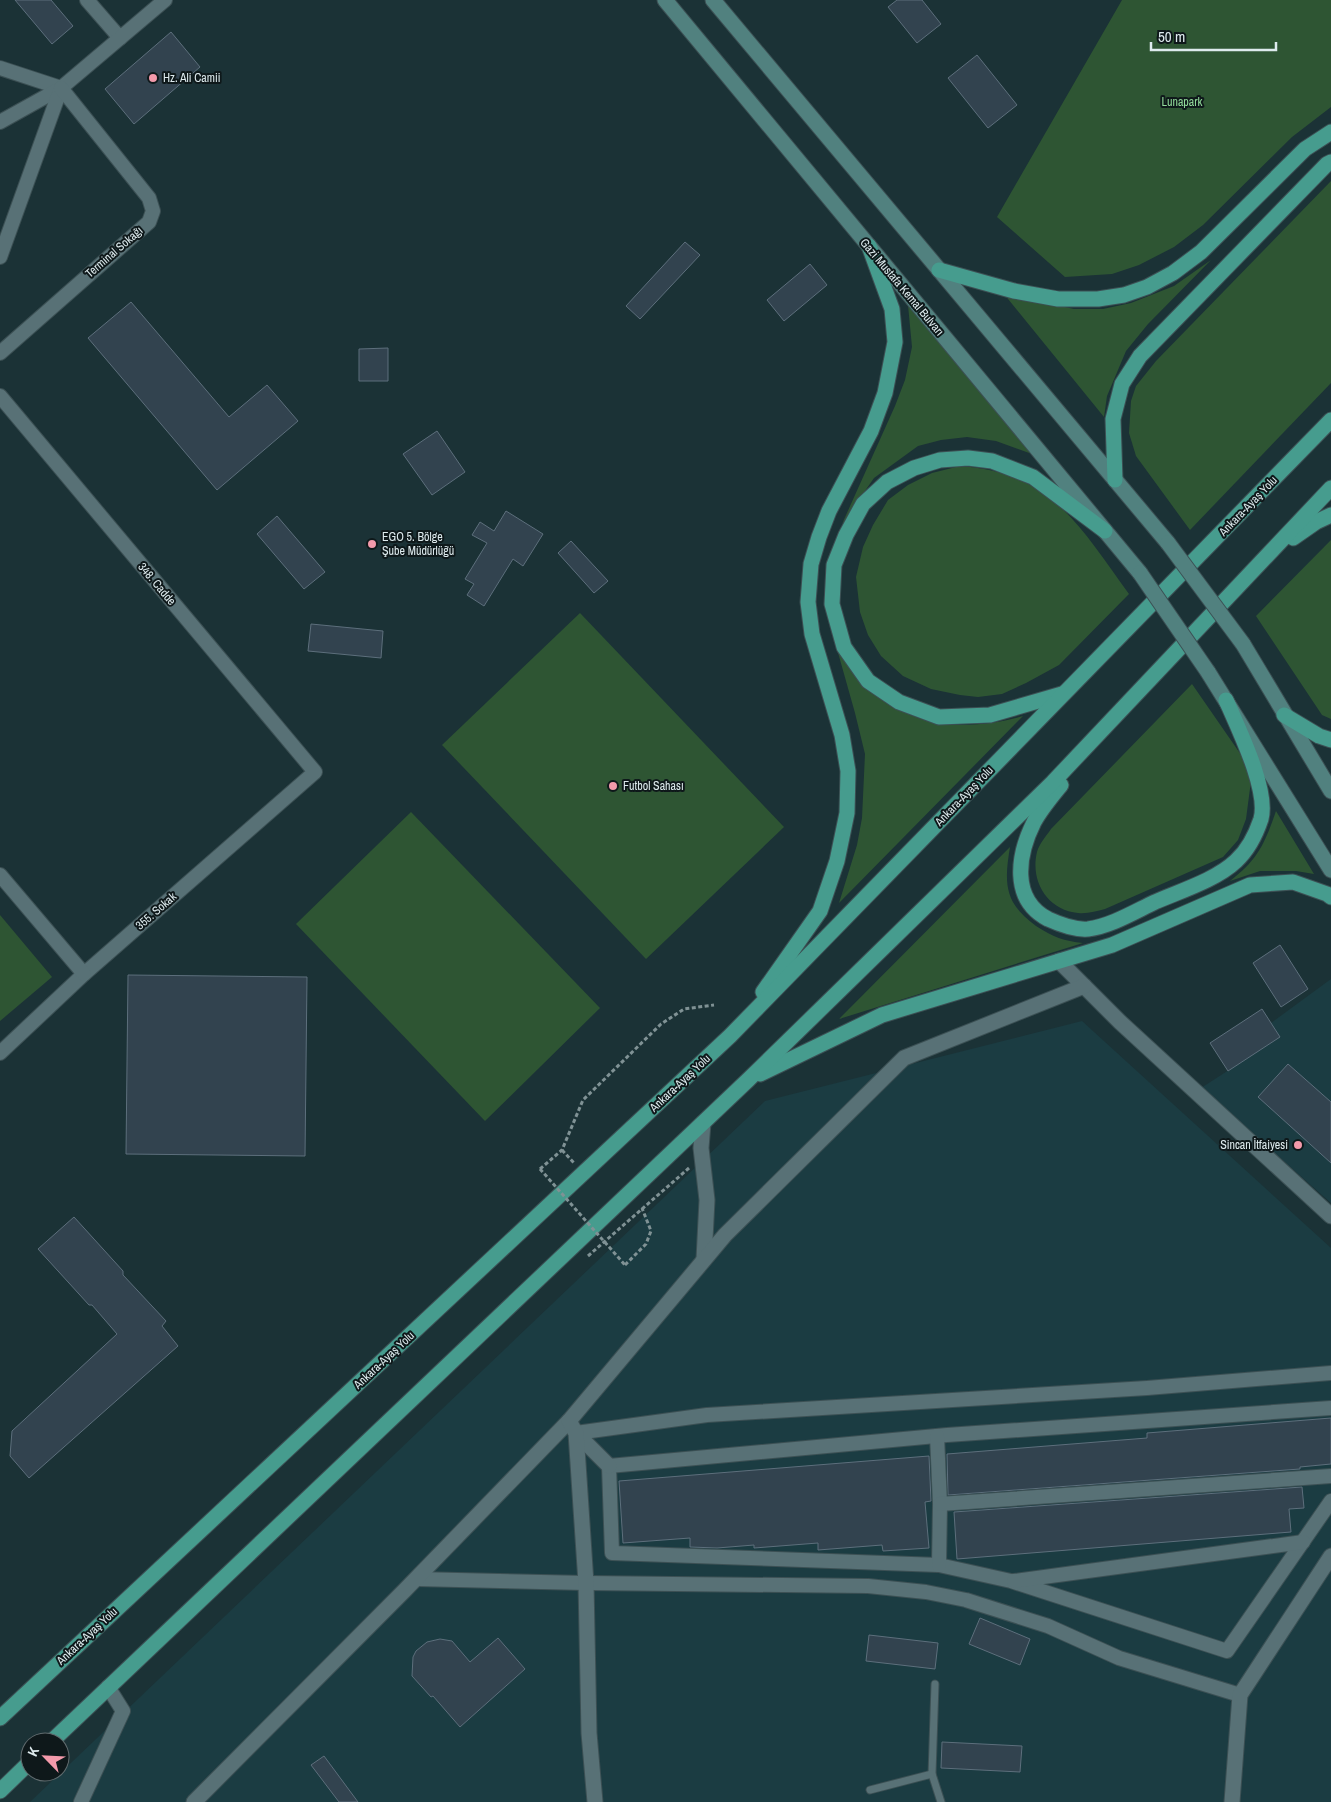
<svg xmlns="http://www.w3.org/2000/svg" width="1331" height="1802" viewBox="0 0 1331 1802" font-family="'Archivo Narrow',sans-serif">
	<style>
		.built { fill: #1b3c42 }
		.green { fill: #2e5533 }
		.building { fill: #32434f; stroke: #5d6f7c }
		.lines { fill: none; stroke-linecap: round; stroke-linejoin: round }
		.service-casing { stroke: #3c5054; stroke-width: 9 }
		.minor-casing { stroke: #3c5054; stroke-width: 16 }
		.tertiary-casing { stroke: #3c5054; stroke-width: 17 }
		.secondary-casing { stroke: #3c5054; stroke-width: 17 }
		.trunk-casing { stroke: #3c5054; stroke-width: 17 }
		.path { stroke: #809295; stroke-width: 3; stroke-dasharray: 4 2.5; stroke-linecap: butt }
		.service { stroke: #587176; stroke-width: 7 }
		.minor { stroke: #587176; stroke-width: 14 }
		.tertiary { stroke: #587176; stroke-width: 15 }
		.secondary { stroke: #51817f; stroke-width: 15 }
		.trunk { stroke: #469c8e; stroke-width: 15 }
		.secondary-bridge-casing { stroke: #3c5054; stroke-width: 17; stroke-linecap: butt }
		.path-bridge { stroke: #809295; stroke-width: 3; stroke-dasharray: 4 2.5; stroke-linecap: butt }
		.secondary-bridge { stroke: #51817f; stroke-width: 15 }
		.poi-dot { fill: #f39aab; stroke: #0e181a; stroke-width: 2 }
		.labels { text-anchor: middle; stroke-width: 4; stroke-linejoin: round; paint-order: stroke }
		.poi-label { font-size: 12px; fill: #deebee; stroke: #0e181a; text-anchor: start }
		.park-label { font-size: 12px; fill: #93dc9b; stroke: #0e181a }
		.street-label { font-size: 12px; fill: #deebee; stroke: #0e181a }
	</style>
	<rect width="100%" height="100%" fill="#1b3236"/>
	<!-- built -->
	<g class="built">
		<path d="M1331,979V1203L1201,1088L1280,1037L1271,1023Z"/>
		<path d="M1082,1021L1331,1248V1802H30L765,1101Z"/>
	</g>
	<!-- green -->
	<g class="green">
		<path d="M1122,0H1331V107L1292,137L1203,225L1174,247L1139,265L1112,274L1065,277L997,217Z"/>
		<path d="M1331,181V383L1190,530L1136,456L1129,433L1131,401L1136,386L1156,361Z"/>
		<path d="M1211,260L1148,324L1126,351L1107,396L1104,417L1004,294L1074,309H1103L1131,303L1174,286Z"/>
		<path d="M908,305L1032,454L996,441L967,437L941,440L918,446L874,478L842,524L895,406L905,380L912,347Z"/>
		<path d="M960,466C1052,472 1080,527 1129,594L1059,665L1026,683L1002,694L978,697L960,695L931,689L903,676L881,656L868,635L860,612L856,577L863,547L873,525L888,500L908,485L932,473Z"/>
		<path d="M1331,540V719L1322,715L1256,616Z"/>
		<path d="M826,610C841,631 856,652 871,673C877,682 883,693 891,701C922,733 985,727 1023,716L839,903L857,845L862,818L865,754L855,713Z"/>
		<path d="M580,613L784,827L646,959L442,745Z"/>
		<path d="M1192,684L1246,762L1251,781L1246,819L1238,840L1223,857L1105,909C1096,911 1088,914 1078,913C1047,910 1030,881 1037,852C1039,844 1047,835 1051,829Z"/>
		<path d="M1276,811L1314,874L1296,871H1260L1230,881C1258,860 1265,843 1276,811Z"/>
		<path d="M411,812L600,1008L485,1121L296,924Z"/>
		<path d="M1010,847C1004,883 1004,903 1036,926C1053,937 1064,941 1083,943L839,1019Z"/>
		<path d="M0,915L52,977L0,1021Z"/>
	</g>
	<!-- building -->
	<g class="building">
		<path d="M15,0H51L73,26L52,44Z"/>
		<path d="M897,0H922L941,24L917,43L888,7Z"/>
		<path d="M171,32L200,67L134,124L105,89Z"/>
		<path d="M977,55L1017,105L988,128L948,78Z"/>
		<path d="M685,242L700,255L640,319L626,306Z"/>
		<path d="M810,264L827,285L784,321L767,300Z"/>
		<path d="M131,302L229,417L267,385L298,421L217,490L88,338Z"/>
		<path d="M388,348V381H359V349Z"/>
		<path d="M437,431L465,472L432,495L403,454Z"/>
		<path d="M506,511L543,534L523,566L513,559L484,606L467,595L474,584L465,579L487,543L472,535L480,522L494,531Z"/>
		<path d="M277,516L325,572L304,589L257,534Z"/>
		<path d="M571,541L608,581L594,593L558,553Z"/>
		<path d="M311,624L383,631L381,658L308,651Z"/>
		<path d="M1280,945L1308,989L1281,1007L1253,963Z"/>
		<path d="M128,975L307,977L305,1156L126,1154Z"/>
		<path d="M1262,1009L1280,1037L1228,1071L1210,1043Z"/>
		<path d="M1288,1064L1331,1102V1163L1258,1097Z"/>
		<path d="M74,1217L123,1271V1275L166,1321L162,1326L178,1346L29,1478L10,1456L12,1431L117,1334L92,1305H89L38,1249Z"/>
		<path d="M1331,1418V1464L1300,1467V1469L948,1495L947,1454L1147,1438V1433Z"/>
		<path d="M929,1456L931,1501L925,1502L929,1548L883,1551L882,1545L818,1550V1543L754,1548V1545L717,1548L690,1547V1538L623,1543L619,1481Z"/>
		<path d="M1302,1487L1304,1508L1289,1509L1291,1532L957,1559L954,1512Z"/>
		<path d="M980,1618L1030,1639L1020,1665L969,1644Z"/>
		<path d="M869,1635L938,1643L935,1669L866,1661Z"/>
		<path d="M498,1638L525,1669L460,1727L433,1696L431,1697L412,1676L413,1657L416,1651L427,1642L440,1639L452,1641L470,1662Z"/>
		<path d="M942,1742L1022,1746L1020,1772L941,1768Z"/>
		<path d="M324,1756L358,1802H339L311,1765Z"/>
	</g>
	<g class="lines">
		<defs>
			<g id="service">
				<path d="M935,1684L932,1774L941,1802"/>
				<path d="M870,1790L932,1774"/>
			</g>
			<g id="minor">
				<path d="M87,0L120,38"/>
				<path d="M0,68L61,88"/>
				<path d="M0,122L61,88L165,0"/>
				<path d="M0,257L61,88"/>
				<path d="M0,353L149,222L153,211L149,198L61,88"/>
				<path d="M0,396L315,772L84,974L0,1053"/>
				<path d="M0,875L84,974"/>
				<path d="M1331,1408L947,1435L609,1466L612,1553L939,1565L1011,1581L1227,1651L1331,1501"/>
				<path d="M576,1433L707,1415L1147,1388L1331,1373"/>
				<path d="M937,1436L940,1504L939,1565"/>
				<path d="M940,1504L1331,1476"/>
				<path d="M416,1579L586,1583L868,1586L926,1592L966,1600L1048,1626L1119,1658L1240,1695"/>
				<path d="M1014,1581L1303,1542"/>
				<path d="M81,1802L123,1711L108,1687"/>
			</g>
			<g id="tertiary">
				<path d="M1059,961L1120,1022L1331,1216"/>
				<path d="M703,1123L701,1148L707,1200L704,1259"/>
				<path d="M576,1433L609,1466"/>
				<path d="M194,1802L405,1590L569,1421"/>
				<path d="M595,1802L589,1733L586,1583L576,1433L569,1421L725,1235L904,1058L1084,986"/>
				<path d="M1232,1802L1240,1695L1331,1556"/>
			</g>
			<g id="secondary">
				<path d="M665,0L1140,573"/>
				<path d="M713,0L1168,543"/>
				<path d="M1243,644L1331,791"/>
				<path d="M1208,672L1331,870"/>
			</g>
			<g id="trunk">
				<path d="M939,270L1014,291L1058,299H1098L1124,295L1147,287L1173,273L1201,252L1305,149L1331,132"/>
				<path d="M1115,480L1113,419L1122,384L1140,356L1327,164L1331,162"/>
				<path d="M1293,538L1316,522L1331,515"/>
				<path d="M1062,694L990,715L939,717L899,702L868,681L844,647L832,604L834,565L846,535L863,504L887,482L914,468L940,460L968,458L992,461L1033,477L1105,531"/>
				<path d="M1284,715L1319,736L1331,740"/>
				<path d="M1061,785C1052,796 1041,809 1034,822C1018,854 1010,899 1048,919C1059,924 1076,930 1088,929C1111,926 1134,912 1155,902C1180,891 1216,880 1236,861C1248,850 1256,834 1261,819C1269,790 1238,728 1226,700"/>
				<path d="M763,992L820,911L837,861L847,813L848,771L842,735L812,634L808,602L811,564L819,537L829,511L871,431L885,393L895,342L892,309L869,246"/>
				<path d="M760,1074L882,1015L1112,945L1250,885L1293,882L1327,894L1331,897"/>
				<path d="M0,1718L730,1036L1331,420"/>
				<path d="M51,1742L748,1080L1053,782L1331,488"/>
				<path d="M0,1791L30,1762"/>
			</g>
		</defs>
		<!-- service casing -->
		<use href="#service" class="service-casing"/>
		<!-- minor casing -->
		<use href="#minor" class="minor-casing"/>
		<!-- tertiary casing -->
		<use href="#tertiary" class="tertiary-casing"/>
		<!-- secondary casing -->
		<use href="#secondary" class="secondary-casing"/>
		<!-- trunk casing -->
		<use href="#trunk" class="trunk-casing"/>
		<!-- path -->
		<g class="path">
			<path d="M562,1150L574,1163"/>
			<path d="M540,1169L562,1150L583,1100L661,1024L684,1009L714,1005"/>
			<path d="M588,1256L689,1168"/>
			<path d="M625,1265L646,1244L651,1231L642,1208"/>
		</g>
		<!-- service -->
		<use href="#service" class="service"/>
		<!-- minor -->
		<use href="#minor" class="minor"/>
		<!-- tertiary -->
		<use href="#tertiary" class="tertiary"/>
		<!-- secondary -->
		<use href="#secondary" class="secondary"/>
		<!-- trunk -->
		<use href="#trunk" class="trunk"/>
		<defs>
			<g id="secondary-bridge">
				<path d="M1168,543L1243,644"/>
				<path d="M1140,573L1208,672"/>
			</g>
		</defs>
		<!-- secondary-bridge casing -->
		<use href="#secondary-bridge" class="secondary-bridge-casing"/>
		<!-- path-bridge -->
		<path class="path-bridge" d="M540,1169L625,1265"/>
		<!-- secondary-bridge -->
		<use href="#secondary-bridge" class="secondary-bridge"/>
	</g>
	<!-- markers -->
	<g class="poi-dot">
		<circle cx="153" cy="78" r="5"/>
		<circle cx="372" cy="544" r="5"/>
		<circle cx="613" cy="786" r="5"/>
		<circle cx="1298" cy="1145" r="5"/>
	</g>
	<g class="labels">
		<!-- poi labels -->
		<g class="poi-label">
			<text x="163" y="82">Hz. Ali Camii</text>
			<text x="382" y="541">EGO 5. Bölge<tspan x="382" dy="14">Şube Müdürlüğü</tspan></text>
			<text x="623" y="790">Futbol Sahası</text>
			<text x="1288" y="1149" text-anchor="end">Sincan İtfaiyesi</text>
		</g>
		<!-- park labels -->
		<g class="park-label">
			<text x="1182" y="106">Lunapark</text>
		</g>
		<!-- street labels -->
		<g class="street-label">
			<text transform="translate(114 252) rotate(-41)" y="4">Terminal Sokağı</text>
			<text transform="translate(902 287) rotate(50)" y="4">Gazi Mustafa Kemal Bulvarı</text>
			<text transform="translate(1248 506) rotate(-46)" y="4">Ankara-Ayaş Yolu</text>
			<text transform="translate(157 584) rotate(50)" y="4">348. Cadde</text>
			<text transform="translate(964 796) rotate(-46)" y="4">Ankara-Ayaş Yolu</text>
			<text transform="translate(156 911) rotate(-41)" y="4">355. Sokak</text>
			<text transform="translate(680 1083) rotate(-43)" y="4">Ankara-Ayaş Yolu</text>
			<text transform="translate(384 1360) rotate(-43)" y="4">Ankara-Ayaş Yolu</text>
			<text transform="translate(87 1636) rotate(-43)" y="4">Ankara-Ayaş Yolu</text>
		</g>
	</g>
	<!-- north arrow -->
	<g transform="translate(45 1757) rotate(294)"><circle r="24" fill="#0e181a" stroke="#616c6f"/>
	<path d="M0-4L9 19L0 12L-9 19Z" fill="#f39aab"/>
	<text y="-8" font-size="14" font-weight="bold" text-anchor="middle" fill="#deebee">K</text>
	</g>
	<!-- scale -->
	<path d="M1151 42v8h125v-8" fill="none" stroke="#deebee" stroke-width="2.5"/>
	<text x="1158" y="42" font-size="15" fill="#deebee" stroke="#0e181a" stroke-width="4" paint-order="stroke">50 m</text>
</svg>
